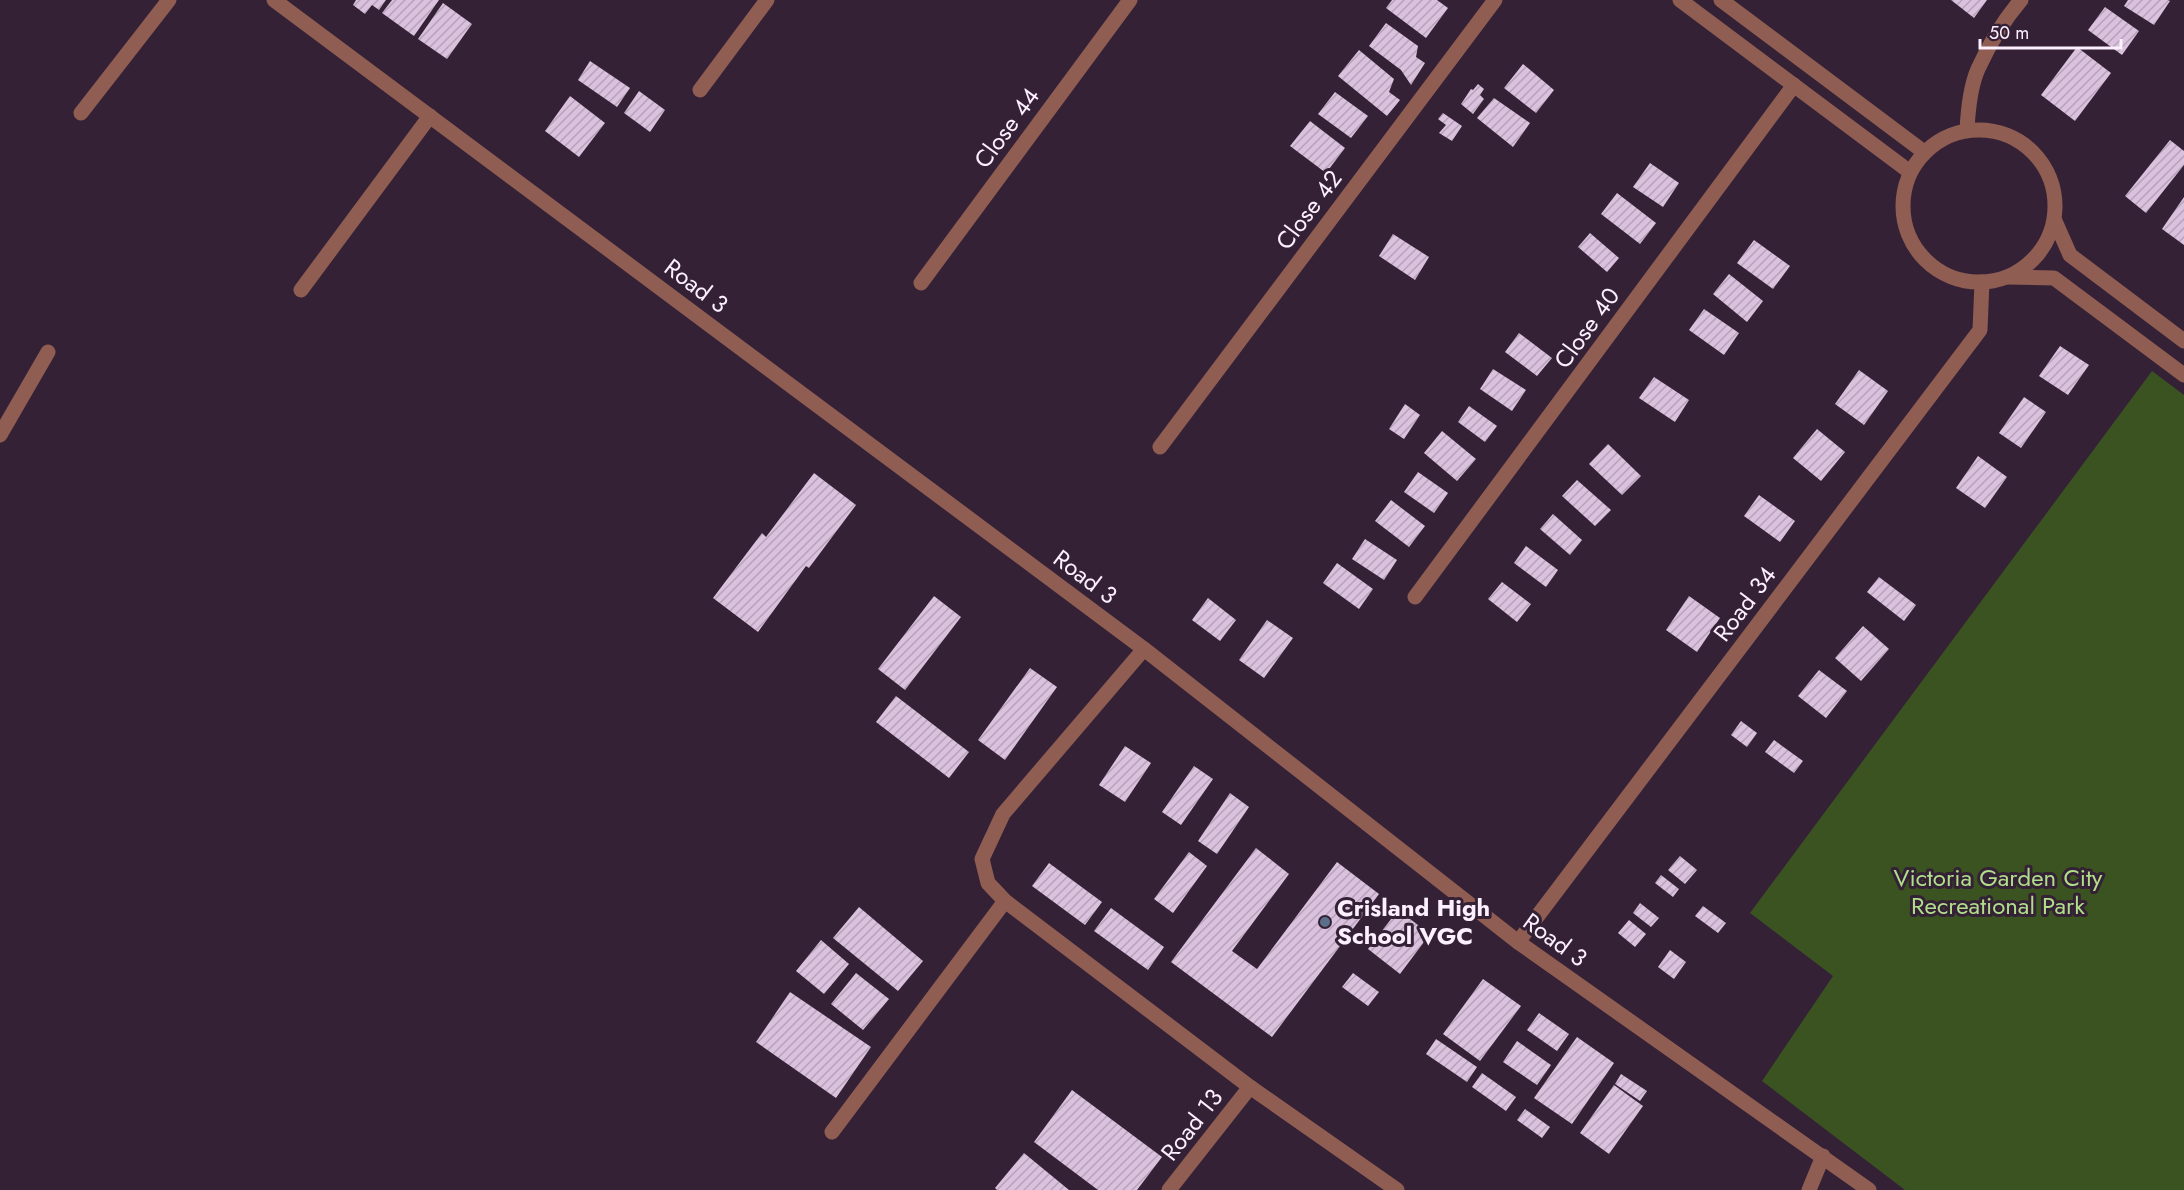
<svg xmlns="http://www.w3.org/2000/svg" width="2184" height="1190" viewBox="0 0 2184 1190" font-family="Jost,sans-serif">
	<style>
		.green { fill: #3a5321 }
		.building { fill: url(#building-hatch) }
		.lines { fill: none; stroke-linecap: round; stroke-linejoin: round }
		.minor { stroke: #8f5d52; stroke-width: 15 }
		.service-dot { fill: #5c6f8a; stroke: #342136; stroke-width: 2 }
		.labels { text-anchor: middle; stroke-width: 6; stroke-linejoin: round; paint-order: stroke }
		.street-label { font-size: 24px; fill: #fceffe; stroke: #342136 }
		.park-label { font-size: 24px; fill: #b1de8a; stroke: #342136 }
		.poi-label { font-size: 24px; font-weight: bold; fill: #fceffe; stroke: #342136; text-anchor: start }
	</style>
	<defs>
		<pattern id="building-hatch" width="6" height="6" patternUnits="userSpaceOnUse" patternTransform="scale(1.5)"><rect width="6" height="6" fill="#dac1dd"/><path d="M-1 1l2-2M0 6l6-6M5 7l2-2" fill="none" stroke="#b6a3b9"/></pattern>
	</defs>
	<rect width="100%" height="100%" fill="#342136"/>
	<!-- green -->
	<path class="green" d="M2152,371L2184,395V1190H1905L1762,1081L1833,976L1750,913Z"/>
	<!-- building -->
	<g class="building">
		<path d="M356,0H386L379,10L372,5L365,14L353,5Z"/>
		<path d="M392,0H439L414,36L382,13Z"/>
		<path d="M1392,0H1437L1448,8L1426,38L1386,8Z"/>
		<path d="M1951,0H1987L1974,18Z"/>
		<path d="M2128,0H2168L2170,1L2154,25L2124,6Z"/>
		<path d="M443,3L472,24L447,59L418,39Z"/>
		<path d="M2105,7L2139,31L2122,55L2088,30Z"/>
		<path d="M1386,23L1418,46L1416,57L1425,63L1411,85L1401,70L1369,46Z"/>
		<path d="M2077,47L2111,73L2075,121L2041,95Z"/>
		<path d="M1359,50L1394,79L1389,92L1400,100L1387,116L1338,76Z"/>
		<path d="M590,61L630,88L617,107L578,80Z"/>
		<path d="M1523,64L1554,90L1536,113L1504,88Z"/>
		<path d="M1478,84L1484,89L1480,95L1484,99L1473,114L1461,104L1471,89L1473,90Z"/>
		<path d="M639,91L665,110L650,132L624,113Z"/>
		<path d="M1335,92L1368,116L1351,138L1318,114Z"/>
		<path d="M570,96L605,123L579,157L545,131Z"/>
		<path d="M1494,98L1530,123L1513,147L1477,118Z"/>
		<path d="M1443,113L1462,126L1452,141L1439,133L1446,125L1438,119Z"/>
		<path d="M1310,121L1345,148L1326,173L1290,146Z"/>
		<path d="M2170,140L2184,151V165L2146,213L2125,196Z"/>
		<path d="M1650,163L1679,183L1663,207L1633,187Z"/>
		<path d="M1617,193L1656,223L1640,244L1601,214Z"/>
		<path d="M2184,197V245L2162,229Z"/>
		<path d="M1590,233L1619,258L1607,272L1578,247Z"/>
		<path d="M1393,234L1429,257L1415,280L1379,256Z"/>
		<path d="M1754,240L1790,266L1773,289L1737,263Z"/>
		<path d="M1729,274L1763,301L1747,322L1713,294Z"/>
		<path d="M1704,309L1739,333L1724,355L1689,330Z"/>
		<path d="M1519,333L1552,358L1537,376L1505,352Z"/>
		<path d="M2060,346L2089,365L2068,395L2039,376Z"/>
		<path d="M1493,369L1526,390L1512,411L1480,389Z"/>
		<path d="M1859,370L1888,391L1864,425L1835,404Z"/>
		<path d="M1654,377L1689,400L1675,422L1639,398Z"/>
		<path d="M2024,397L2046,412L2021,448L1999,433Z"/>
		<path d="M1405,404L1420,415L1404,439L1389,429Z"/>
		<path d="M1469,406L1497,426L1485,442L1458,422Z"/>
		<path d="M1817,429L1845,452L1821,481L1793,458Z"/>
		<path d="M1442,431L1476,459L1457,481L1424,453Z"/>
		<path d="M1608,444L1641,476L1622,495L1589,464Z"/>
		<path d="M1978,456L2007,477L1985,508L1956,488Z"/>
		<path d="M1418,472L1448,493L1434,513L1404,492Z"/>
		<path d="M814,473L856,505L809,568L806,566L758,632L713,598L762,533L766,537Z"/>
		<path d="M1577,480L1611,510L1595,526L1562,496Z"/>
		<path d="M1759,495L1795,521L1780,542L1744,516Z"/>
		<path d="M1391,500L1425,526L1409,547L1375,521Z"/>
		<path d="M1553,514L1582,540L1570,555L1540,529Z"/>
		<path d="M1365,539L1397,560L1384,580L1352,559Z"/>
		<path d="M1526,546L1558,570L1546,587L1514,563Z"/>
		<path d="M1337,563L1373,589L1359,609L1323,583Z"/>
		<path d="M1879,577L1916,605L1904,621L1867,592Z"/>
		<path d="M1502,582L1531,604L1517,622L1488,599Z"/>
		<path d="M934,596L961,617L905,690L878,669Z"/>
		<path d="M1689,596L1720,618L1697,652L1666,630Z"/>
		<path d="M1208,598L1236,620L1220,641L1192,620Z"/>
		<path d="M1267,620L1293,638L1264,678L1239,660Z"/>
		<path d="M1863,626L1889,649L1861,681L1835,658Z"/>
		<path d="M1030,668L1057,687L1005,760L978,740Z"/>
		<path d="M1819,670L1847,691L1826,718L1798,696Z"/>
		<path d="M896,696L969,752L949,778L876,722Z"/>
		<path d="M1741,721L1757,733L1747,747L1731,735Z"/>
		<path d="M1774,740L1803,761L1794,773L1765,752Z"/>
		<path d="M1125,746L1151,763L1125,802L1099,785Z"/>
		<path d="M1194,766L1213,779L1181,825L1162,812Z"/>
		<path d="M1230,793L1249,807L1217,854L1198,841Z"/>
		<path d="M1256,848L1289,874L1232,951L1257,969L1337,862L1379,894L1272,1037L1171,962Z"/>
		<path d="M1189,852L1207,866L1173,913L1154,899Z"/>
		<path d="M1680,856L1697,870L1685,884L1668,870Z"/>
		<path d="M1049,863L1102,902L1085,925L1032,886Z"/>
		<path d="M1661,875L1679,889L1673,897L1655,883Z"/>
		<path d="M1640,903L1659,918L1651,927L1633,913Z"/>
		<path d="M1703,906L1726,923L1718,933L1695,916Z"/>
		<path d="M859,907L923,961L898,991L833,938Z"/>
		<path d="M1111,908L1164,947L1148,970L1094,931Z"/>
		<path d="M1398,910L1430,934L1400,974L1368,949Z"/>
		<path d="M1629,920L1646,934L1635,947L1618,933Z"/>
		<path d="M821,940L849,964L824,994L796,971Z"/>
		<path d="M1670,950L1686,962L1674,979L1658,967Z"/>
		<path d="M856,973L889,999L863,1030L831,1004Z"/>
		<path d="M1353,973L1379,992L1368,1006L1342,987Z"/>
		<path d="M1483,979L1521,1006L1480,1061L1443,1034Z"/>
		<path d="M790,992L871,1047L836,1098L756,1042Z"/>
		<path d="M1539,1013L1569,1034L1557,1051L1527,1030Z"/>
		<path d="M1577,1037L1614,1063L1572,1124L1534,1098Z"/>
		<path d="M1436,1039L1477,1067L1467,1082L1426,1054Z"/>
		<path d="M1517,1041L1551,1065L1537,1085L1503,1062Z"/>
		<path d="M1482,1073L1516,1097L1506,1111L1472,1087Z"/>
		<path d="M1621,1074L1647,1091L1640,1101L1615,1084Z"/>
		<path d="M1614,1085L1643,1106L1609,1154L1580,1133Z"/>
		<path d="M1072,1090L1162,1157L1137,1190H1098L1034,1142Z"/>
		<path d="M1525,1109L1550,1127L1542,1138L1517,1120Z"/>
		<path d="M1024,1153L1069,1190H997L995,1188Z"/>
	</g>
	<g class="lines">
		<!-- minor -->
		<g class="minor">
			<path d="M274,0L1144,649L1518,942L1869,1190"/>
			<path d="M1680,0L1910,172"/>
			<path d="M1721,0L1924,152"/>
			<path d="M700,90L767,0"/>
			<path d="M81,113L169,0"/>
			<path d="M1967,130C1968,110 1970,87 1978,69C1989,45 2004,20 2021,0"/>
			<circle cx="1979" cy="206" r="76"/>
			<path d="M2055,221L2070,255L2184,341"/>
			<path d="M2007,277L2054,278L2184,375"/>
			<path d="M921,283L1130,0"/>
			<path d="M301,290L430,116"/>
			<path d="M0,435L48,352"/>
			<path d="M1160,447L1495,0"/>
			<path d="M1415,597L1794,85"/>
			<path d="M1144,649L1003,814L982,859L988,883L1005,901L1250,1087L1397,1190"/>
			<path d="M1518,942L1980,330L1982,282"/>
			<path d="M832,1132L1005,901"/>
			<path d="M1169,1190L1250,1087"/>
			<path d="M1809,1190L1823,1156"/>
		</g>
	</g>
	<!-- markers -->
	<circle class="service-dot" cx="1325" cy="922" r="6"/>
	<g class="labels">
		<!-- street labels -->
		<g class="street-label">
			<text transform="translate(1007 128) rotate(-54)" y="8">Close 44</text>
			<text transform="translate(1309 210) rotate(-53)" y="8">Close 42</text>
			<text transform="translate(696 286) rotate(37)" y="8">Road 3</text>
			<text transform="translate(1587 328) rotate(-54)" y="8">Close 40</text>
			<text transform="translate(1085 577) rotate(37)" y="8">Road 3</text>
			<text transform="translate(1745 604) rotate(-53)" y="8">Road 34</text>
			<text transform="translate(1555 940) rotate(36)" y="8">Road 3</text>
			<text transform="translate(1192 1125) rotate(-52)" y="8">Road 13</text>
		</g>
		<!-- park labels -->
		<g class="park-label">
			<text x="1998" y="886">Victoria Garden City<tspan x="1998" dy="28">Recreational Park</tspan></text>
		</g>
		<!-- poi labels -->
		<g class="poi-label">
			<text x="1337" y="916">Crisland High<tspan x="1337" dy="28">School VGC</tspan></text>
		</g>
	</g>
	<!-- scale -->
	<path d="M1980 39v9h141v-9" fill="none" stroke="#fceffe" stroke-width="3"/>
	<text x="1989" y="39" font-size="18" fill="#fceffe" stroke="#342136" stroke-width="4.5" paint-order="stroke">50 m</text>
</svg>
